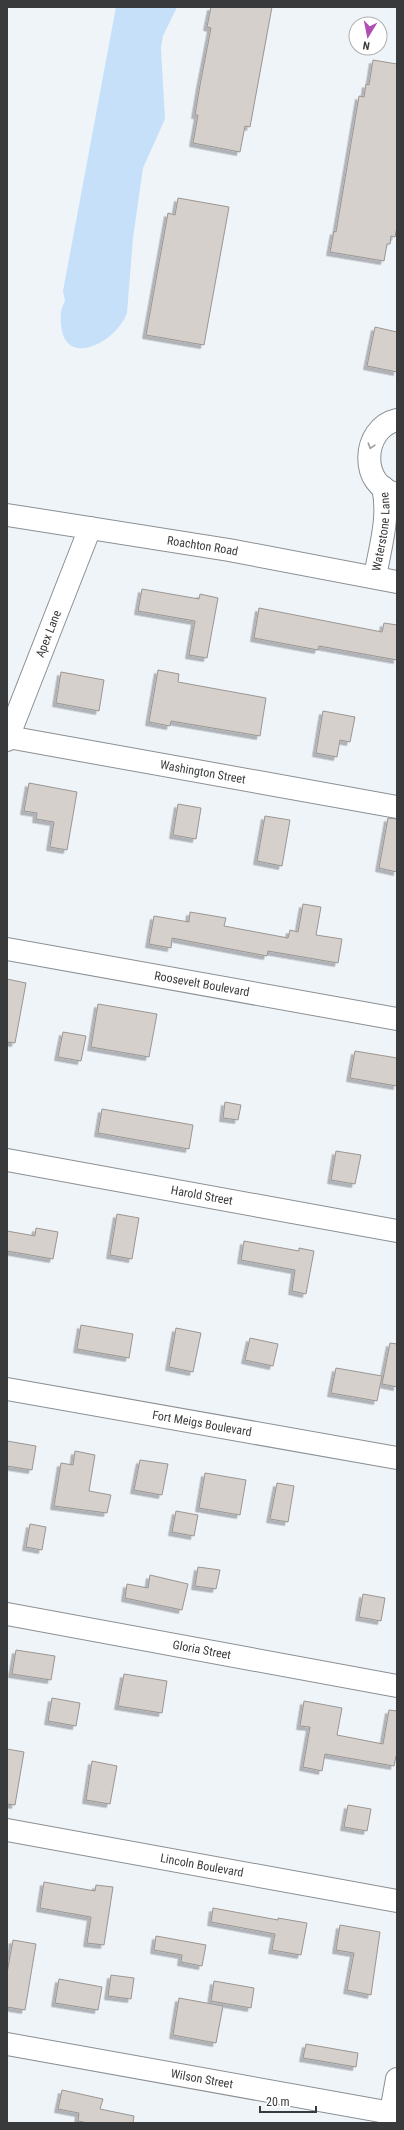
<svg xmlns="http://www.w3.org/2000/svg" width="404" height="2130" viewBox="0 0 404 2130" font-family="'Roboto Condensed',sans-serif">
	<style>
		.water { fill: #c7e0f9 }
		.building { fill: #d5d0cc; stroke: #9b9692; filter: url(#shadow) }
		.lines { fill: none; stroke-linecap: round; stroke-linejoin: round }
		.minor-casing { stroke: #8b9094; stroke-width: 24 }
		.tertiary-casing { stroke: #8b9094; stroke-width: 24 }
		.minor { stroke: #fff; stroke-width: 22 }
		.tertiary { stroke: #fff; stroke-width: 22 }
		.oneway { stroke: #9c9c9e }
		.labels { text-anchor: middle; stroke-width: 4; stroke-linejoin: round; paint-order: stroke }
		.street-label { font-size: 12px; fill: #383a3c; stroke: #fff }
	</style>
	<defs>
		<filter id="shadow"><feDropShadow dx="-3.5" dy="3.5" stdDeviation="0" flood-color="#0004"/></filter>
	</defs>
	<rect width="100%" height="100%" fill="#eff4f9"/>
	<!-- water -->
	<path class="water" d="M116,7H177L163,36L161,48L165,119L143,168L133,238L127,313C116,343 64,369 61,324C60,314 61,308 65,301L63,291L66,275Z"/>
	<!-- building -->
	<g class="building">
		<path d="M211,7H272L250,127L245,126L240,152L193,143L198,115H195L200,85L211,28L207,27Z"/>
		<path d="M373,60L397,64V227L395,237L391,236L390,244H387L384,261L330,252L334,231L336,232L359,96L364,97L366,84L369,85Z"/>
		<path d="M178,198L229,207L204,345L146,335L168,213L175,215Z"/>
		<path d="M375,327L397,332V372L367,366Z"/>
		<path d="M142,589L199,599L200,594L218,598L207,658L189,655L195,621L138,611Z"/>
		<path d="M259,608L382,632L384,623L397,625V660L319,646L318,650L254,638Z"/>
		<path d="M158,670L179,674L178,682L266,698L260,736L171,721L170,726L149,722Z"/>
		<path d="M61,672L104,680L99,711L56,703Z"/>
		<path d="M323,711L355,717L350,742L340,740L337,757L316,753Z"/>
		<path d="M29,783L77,792L67,850L50,847L54,822L36,819L37,813L24,811Z"/>
		<path d="M178,804L201,808L196,839L173,835Z"/>
		<path d="M265,816L290,820L282,866L257,861Z"/>
		<path d="M388,818L397,819V872L379,868Z"/>
		<path d="M303,904L321,907L316,935L342,939L338,963L268,951L267,956L172,938L171,948L149,944L154,916L189,922L190,912L226,918L224,926L288,938L290,930L298,932Z"/>
		<path d="M7,979L26,983L15,1043L7,1042Z"/>
		<path d="M98,1004L157,1014L149,1057L91,1047Z"/>
		<path d="M63,1032L86,1036L81,1061L58,1057Z"/>
		<path d="M355,1051L397,1058V1086L350,1078Z"/>
		<path d="M225,1102L241,1105L238,1120L223,1118Z"/>
		<path d="M102,1109L193,1125L189,1149L98,1133Z"/>
		<path d="M336,1151L361,1155L355,1184L331,1180Z"/>
		<path d="M117,1214L139,1218L132,1259L110,1255Z"/>
		<path d="M36,1228L58,1232L53,1259L7,1251V1231L35,1236Z"/>
		<path d="M244,1241L299,1251V1248L314,1251L306,1294L292,1291L295,1270L241,1260Z"/>
		<path d="M81,1325L133,1334L129,1358L77,1349Z"/>
		<path d="M176,1328L201,1333L193,1372L169,1367Z"/>
		<path d="M250,1338L278,1344L273,1366L245,1360Z"/>
		<path d="M390,1343L397,1344V1387L382,1384Z"/>
		<path d="M336,1368L382,1376L377,1401L331,1393Z"/>
		<path d="M7,1441L36,1446L32,1470L7,1466Z"/>
		<path d="M75,1451L95,1455L89,1491L111,1495L107,1513L54,1506L61,1463L73,1465Z"/>
		<path d="M140,1460L168,1464L162,1495L134,1490Z"/>
		<path d="M205,1473L246,1480L240,1515L199,1508Z"/>
		<path d="M277,1483L294,1486L288,1522L270,1519Z"/>
		<path d="M176,1511L198,1515L194,1536L172,1532Z"/>
		<path d="M30,1524L46,1527L42,1550L26,1547Z"/>
		<path d="M198,1567L220,1570L216,1589L195,1586Z"/>
		<path d="M150,1575L188,1584L182,1610L125,1598L127,1584L148,1588Z"/>
		<path d="M363,1594L385,1598L381,1621L359,1617Z"/>
		<path d="M16,1650L55,1656L51,1680L12,1674Z"/>
		<path d="M124,1674L167,1681L162,1713L118,1706Z"/>
		<path d="M52,1698L80,1703L76,1726L48,1721Z"/>
		<path d="M304,1701L342,1708L337,1735L383,1744L389,1710L397,1711V1756H396L394,1766L325,1754L322,1771L303,1767L310,1727L300,1726Z"/>
		<path d="M7,1749L24,1752L15,1805L7,1804Z"/>
		<path d="M92,1761L117,1766L110,1804L86,1800Z"/>
		<path d="M348,1805L371,1809L367,1831L344,1827Z"/>
		<path d="M44,1882L95,1891L96,1885L113,1887L104,1945L87,1943L91,1917L40,1908Z"/>
		<path d="M213,1908L278,1920V1918L307,1923L301,1955L272,1950L275,1934L211,1922Z"/>
		<path d="M340,1925L380,1932L371,1995L347,1990L354,1953L336,1950Z"/>
		<path d="M156,1936L206,1945L202,1966L181,1962L182,1955L154,1950Z"/>
		<path d="M13,1940L36,1944L25,2010L7,2007V1973Z"/>
		<path d="M111,1975L134,1978L131,1999L108,1996Z"/>
		<path d="M59,1979L102,1987L98,2010L55,2003Z"/>
		<path d="M214,1981L254,1988L251,2008L211,2001Z"/>
		<path d="M179,1998L223,2006L216,2043L173,2035Z"/>
		<path d="M306,2044L358,2053L356,2067L303,2058Z"/>
		<path d="M62,2090L103,2099L100,2109L134,2116L133,2123H88L78,2121L79,2113L58,2109Z"/>
	</g>
	<g class="lines">
		<defs>
			<g id="minor">
				<path d="M397,420C361,428 359,487 397,494"/>
				<path id="s1" d="M375,577C380,547 390,517 383,487"/>
				<path id="s2" d="M8,737L397,807"/>
				<path id="s3" d="M7,740L90,528"/>
				<path id="s4" d="M7,949L397,1019"/>
				<path id="s5" d="M7,1160L397,1231"/>
				<path id="s6" d="M7,1389L397,1458"/>
				<path id="s7" d="M7,1614L397,1686"/>
				<path id="s8" d="M7,1830L397,1901"/>
				<path id="s9" d="M7,2044L397,2114"/>
				<path d="M389,2123L397,2079"/>
			</g>
			<g id="tertiary">
				<path id="s10" d="M7,515L229,550L397,582"/>
			</g>
		</defs>
		<!-- minor casing -->
		<use href="#minor" class="minor-casing"/>
		<!-- tertiary casing -->
		<use href="#tertiary" class="tertiary-casing"/>
		<!-- minor -->
		<use href="#minor" class="minor"/>
		<!-- tertiary -->
		<use href="#tertiary" class="tertiary"/>
	</g>
	<!-- one-way arrows -->
	<defs><path id="oneway-chevron" d="M-2-3.5L2.5 0L-2 3.5" fill="none" stroke-width="1.6" stroke-linecap="round" stroke-linejoin="round"/></defs>
	<use class="oneway" href="#oneway-chevron" transform="translate(371 446) rotate(107)"/>
	<g class="labels">
		<!-- street labels -->
		<g class="street-label">
			<text dy="4" stroke="none"><textPath href="#s1" startOffset="46">Waterstone Lane</textPath></text>
			<text dy="4" stroke="none"><textPath href="#s10" startOffset="198">Roachton Road</textPath></text>
			<text dy="4" stroke="none"><textPath href="#s3" startOffset="114">Apex Lane</textPath></text>
			<text dy="4" stroke="none"><textPath href="#s2" startOffset="198">Washington Street</textPath></text>
			<text dy="4" stroke="none"><textPath href="#s4" startOffset="198">Roosevelt Boulevard</textPath></text>
			<text dy="4" stroke="none"><textPath href="#s5" startOffset="198">Harold Street</textPath></text>
			<text dy="4" stroke="none"><textPath href="#s6" startOffset="198">Fort Meigs Boulevard</textPath></text>
			<text dy="4" stroke="none"><textPath href="#s7" startOffset="198">Gloria Street</textPath></text>
			<text dy="4" stroke="none"><textPath href="#s8" startOffset="198">Lincoln Boulevard</textPath></text>
			<text dy="4" stroke="none"><textPath href="#s9" startOffset="198">Wilson Street</textPath></text>
		</g>
	</g>
	<!-- border -->
	<rect width="404" height="2130" fill="none" stroke="#383a3c" stroke-width="16"/>
	<!-- north arrow -->
	<g transform="translate(368 36) rotate(190)"><circle r="19" fill="#ffffff" stroke="#afb0b1"/>
	<path d="M0-3L7 15L0 10L-7 15Z" fill="#af4eb5"/>
	<text y="-6" font-size="11" font-weight="bold" text-anchor="middle" fill="#383a3c">N</text>
	</g>
	<!-- scale -->
	<path d="M260 2106v6h56v-6" fill="none" stroke="#383a3c" stroke-width="2"/>
	<text x="266" y="2106" font-size="12" fill="#383a3c" stroke="#ffffff" stroke-width="3" paint-order="stroke">20 m</text>
</svg>
